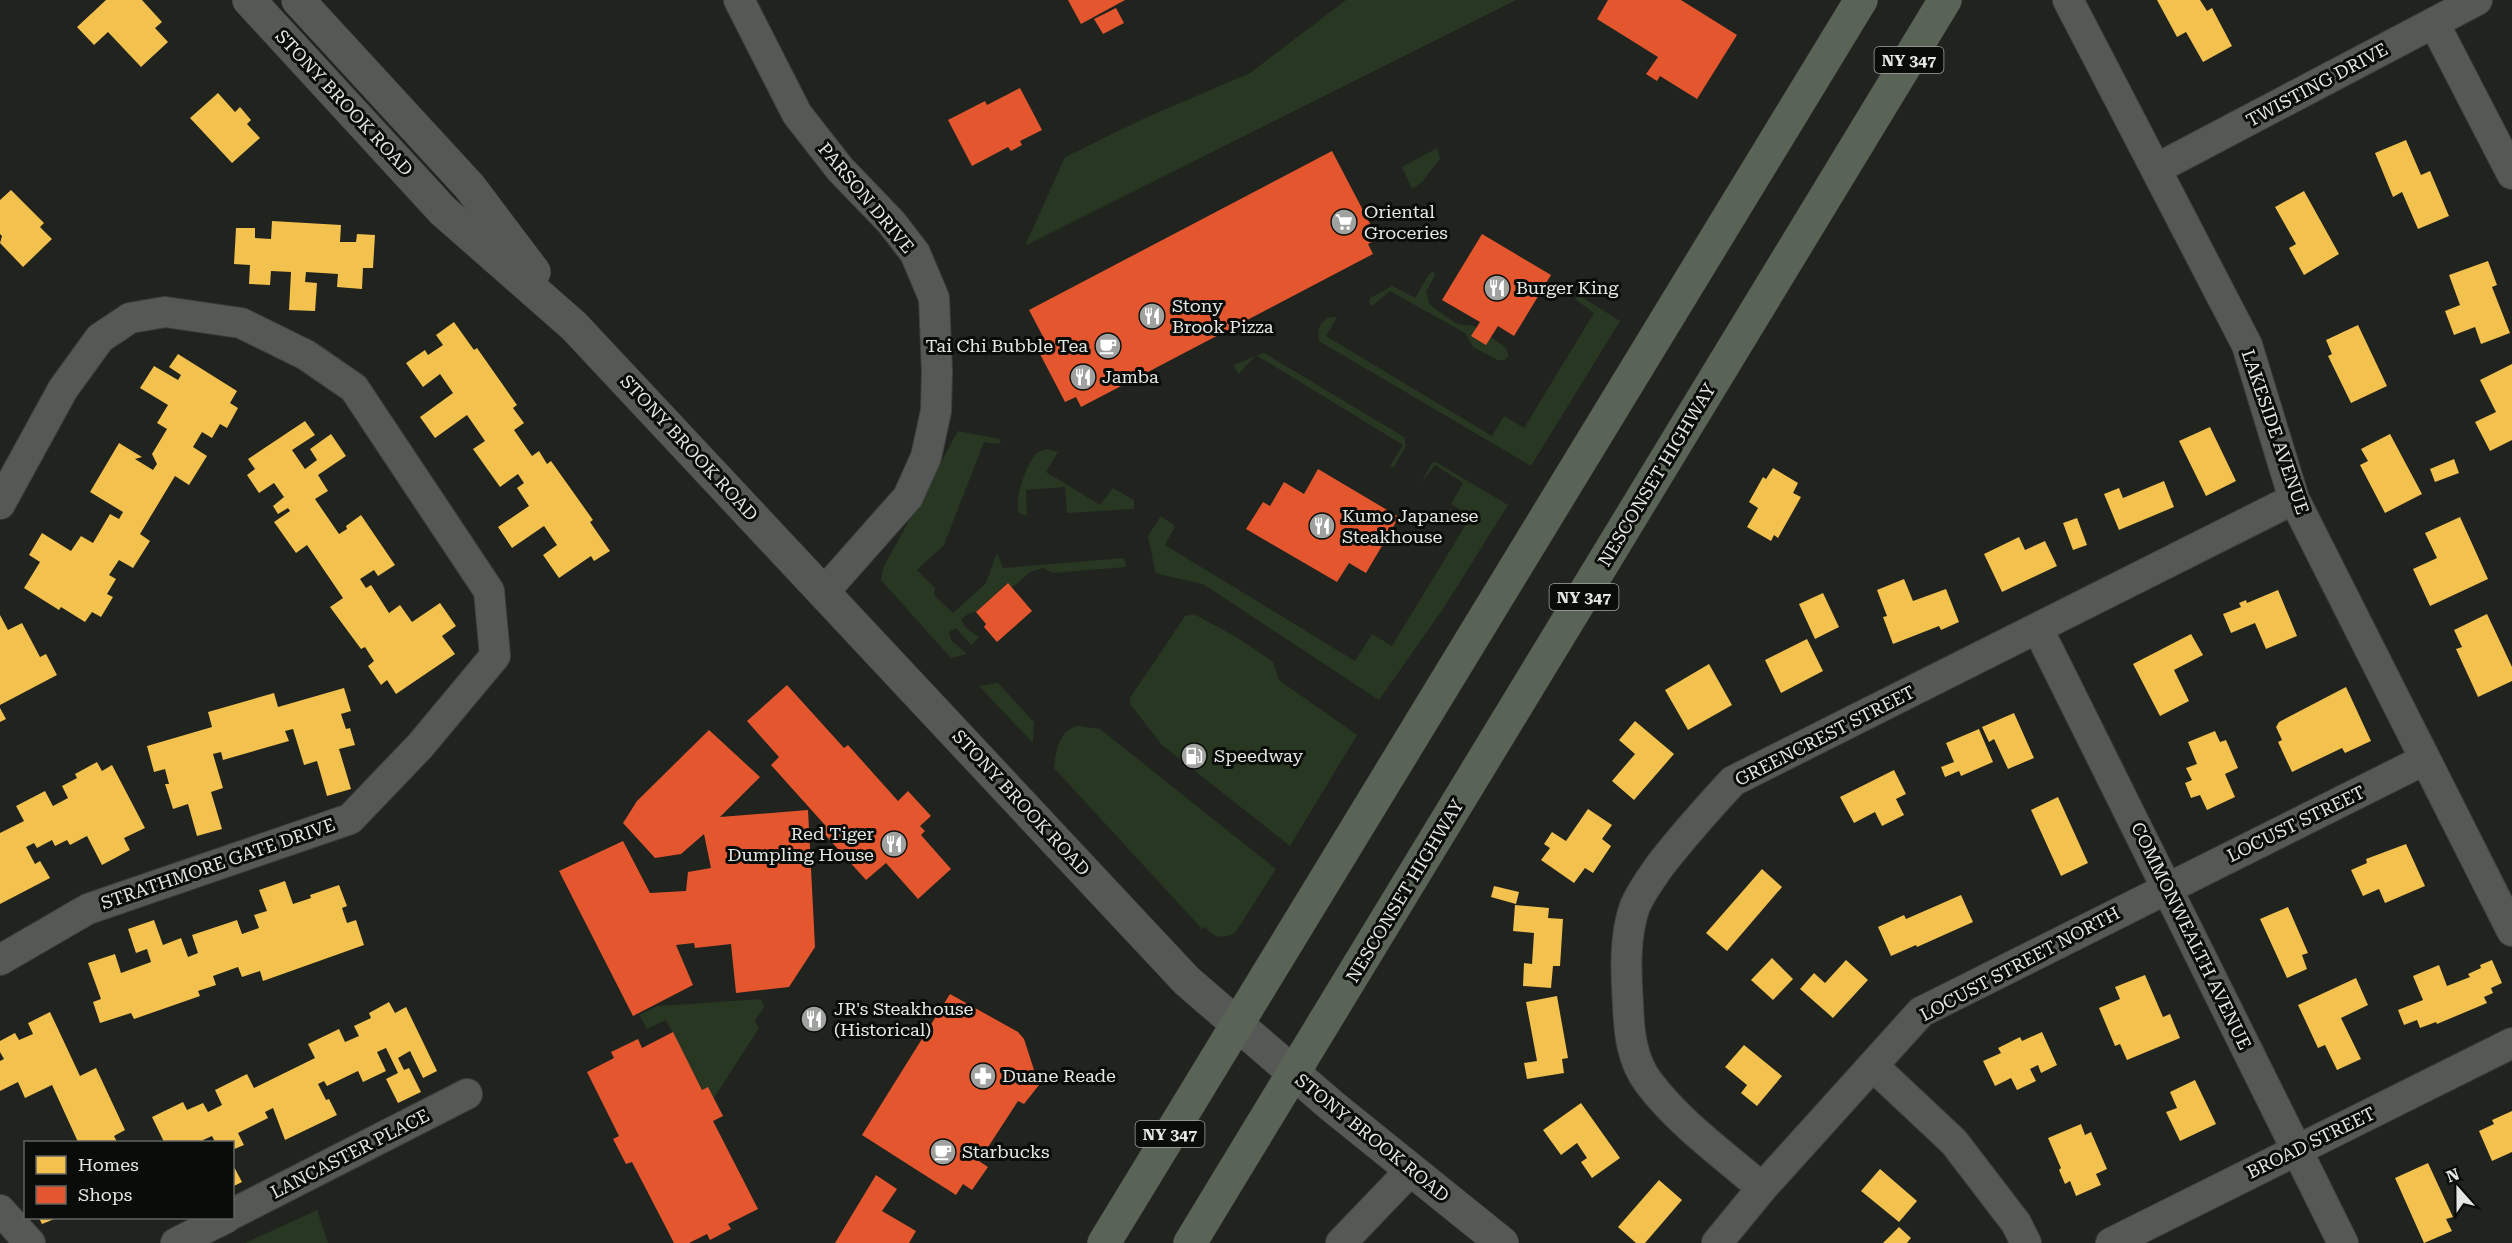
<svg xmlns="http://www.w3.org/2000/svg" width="2512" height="1243" viewBox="0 0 2512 1243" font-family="'Roboto Serif',serif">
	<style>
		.green { fill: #273722 }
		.homes { fill: #f2c14e }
		.shops { fill: #e4572e }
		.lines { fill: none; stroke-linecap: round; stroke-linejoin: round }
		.street-casing { stroke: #3d403c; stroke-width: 32 }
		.secondary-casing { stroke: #3d403c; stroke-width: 34 }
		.highway-casing { stroke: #3d403c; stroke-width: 34 }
		.street { stroke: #565855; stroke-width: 30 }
		.secondary { stroke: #565855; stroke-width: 33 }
		.highway { stroke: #596456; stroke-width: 33 }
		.labels { text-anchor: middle; stroke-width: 6; stroke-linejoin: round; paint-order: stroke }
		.shield { fill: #0a0c09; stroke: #a3a5a2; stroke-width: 1.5 }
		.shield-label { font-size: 16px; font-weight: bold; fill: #e4e7e3 }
		.street-label { font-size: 18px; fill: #e4e7e3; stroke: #0a0c09 }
		.poi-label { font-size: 18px; fill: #e4e7e3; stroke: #0a0c09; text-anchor: start }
	</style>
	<rect width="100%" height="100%" fill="#20231e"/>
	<!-- green -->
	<g class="green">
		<path d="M1346,0H1516L1025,246L1065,157L1145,118L1250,73Z"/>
		<path d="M1437,148L1440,159L1422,182L1412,189L1402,167Z"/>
		<path d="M1434,271L1435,275L1426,292L1430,305L1457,324L1474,326L1505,347L1509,356L1504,360H1498L1473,347L1465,333L1390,291L1372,306L1369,303L1370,298L1392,286L1415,298L1429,274Z"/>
		<path d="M1579,295L1620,321L1531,466L1319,341C1316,327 1322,316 1337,317L1326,336L1492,436L1504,416L1524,428L1594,313L1576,300V298Z"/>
		<path d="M1264,353L1404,437L1406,446L1393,468L1390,466L1403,445L1256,355L1239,374L1233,365Z"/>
		<path d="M958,431L1000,439L1001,442L998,444L984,442L944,545L917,570L935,588L934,595L953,613L986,583L997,553L1003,568L1124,558L1126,567L1053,573L1043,568L1030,572L1012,588L1007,583L976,612L970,613L961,619L965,627L979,637L971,645L956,628L949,632L951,640L967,654L951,658L881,580L883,568Z"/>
		<path d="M1046,449L1058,452L1046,472L1100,505L1113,488L1134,500V509L1067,513L1065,487L1026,490L1027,516L1019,513C1013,501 1027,462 1037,453C1039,452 1044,450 1046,449Z"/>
		<path d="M1436,462L1508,505L1445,606L1379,700L1203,584L1158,574L1155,571L1148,536L1161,516L1175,526L1165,545L1355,661L1372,634L1392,646L1471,516L1451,504L1463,483L1435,465L1420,485L1432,463Z"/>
		<path d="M1194,614L1238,638L1273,662L1279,680L1357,735L1290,846L1162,745L1130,704V698L1185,616Z"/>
		<path d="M998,683L1034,722L1033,743L979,686Z"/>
		<path d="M1078,726L1100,729L1276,869L1235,933C1222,939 1214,938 1205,927L1202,929L1054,768C1056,752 1058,730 1078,726Z"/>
		<path d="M761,999L764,1007L755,1021L759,1028L710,1104L666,1020L647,1029L639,1015L658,1006Z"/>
		<path d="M317,1210L328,1243H245Z"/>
	</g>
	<!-- homes -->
	<g class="homes">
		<path d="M106,0H142L162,22L155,28L168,42L141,67L108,32L94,45L77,27Z"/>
		<path d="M2157,0H2200L2207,11L2212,8L2232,46L2203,62L2186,32L2177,37Z"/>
		<path d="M218,93L235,112L240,107L251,120L247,124L260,138L232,163L190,118Z"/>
		<path d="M2406,140L2421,175L2430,171L2449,216L2418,229L2402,192L2393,197L2375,153Z"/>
		<path d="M11,190L44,223L40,227L52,239L23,267L0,243L2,236L0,234V200Z"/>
		<path d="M2304,191L2339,254L2304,275L2289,248L2296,244L2275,207Z"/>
		<path d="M272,221L341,225L340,242H356L357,234L375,235L373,268H363L362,289L337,287L338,274L306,272L305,282L317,283L315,311L289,310L291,272L271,271L270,285L249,284L250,265L234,264L236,228H255V238L271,239Z"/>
		<path d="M2488,261L2497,285L2492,287L2510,333L2481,344L2475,327L2454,335L2445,311L2460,305L2449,275Z"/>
		<path d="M454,322L474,350L477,348L517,405L513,408L524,423L514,430L532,456L539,451L547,464L551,461L593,520L590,522L610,551L594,561L591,556L559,578L543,555L557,545L544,526L512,548L498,527L529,506L517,488L524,483L518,474L500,487L473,449L485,441L467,415L435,438L420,417L453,393L440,374L423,387L406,363L425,350L428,355L443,345L436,335Z"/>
		<path d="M2358,325L2387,386L2351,403L2328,356L2332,354L2326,340Z"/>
		<path d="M178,354L237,391L230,403L238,408L227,428L220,424L212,438L202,432L193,447L207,456L189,485L175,476L140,534L150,541L133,568L119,560L109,575L116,579L107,594L113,597L101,617L92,612L85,622L61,607L59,610L24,588L40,562L29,555L42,533L71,551L81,536L93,543L110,514L119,519L123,512L90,492L119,443L142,457L135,459L153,470L157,464L152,454L167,429L157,423L168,405L140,388L154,366L178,380L181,375L169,367Z"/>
		<path d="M2512,364V440L2490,451L2475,422L2496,412L2480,380Z"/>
		<path d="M305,421L315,435L292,450L305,469L317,460L310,449L331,434L346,456L318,475L328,491L315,499L339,534L347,529L346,526L361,515L395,565L378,576L374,570L360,579L366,588L371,585L389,613L400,605L412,622L440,603L456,626L442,636L455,654L396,694L387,680L381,685L368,666L374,661L365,647L361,649L330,607L343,598L307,545L296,553L274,522L290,511L288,508L278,514L273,506L284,497L274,483L259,493L247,475L255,469L248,459Z"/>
		<path d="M2210,427L2236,481L2206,496L2179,441Z"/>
		<path d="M2390,434L2422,494L2385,513L2360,465L2368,461L2361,449Z"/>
		<path d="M2454,459L2459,473L2435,482L2430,469Z"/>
		<path d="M1773,468L1798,483L1793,493L1801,497L1778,538L1774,535L1771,541L1747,527L1758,508L1749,502L1763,477L1766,479Z"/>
		<path d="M2164,481L2174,507L2119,530L2104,494L2119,488L2123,498Z"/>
		<path d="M2460,517L2488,579L2430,606L2413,569L2437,558L2425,533Z"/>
		<path d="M2077,518L2087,545L2073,550L2063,523Z"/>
		<path d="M2019,537L2025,550L2045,541L2057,566L2002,592L1984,554Z"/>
		<path d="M1904,579L1913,601L1946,589L1959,622L1941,630L1939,626L1893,644L1883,617L1887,616L1877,590Z"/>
		<path d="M2278,590L2297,636L2266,649L2255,623L2231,633L2223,614L2241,607L2239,603L2246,600L2247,603Z"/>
		<path d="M1823,593L1839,627L1815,639L1799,604Z"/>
		<path d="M2487,614L2512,667V681L2478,697L2456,649L2462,647L2454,630Z"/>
		<path d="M0,615L8,630L22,623L40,657L46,654L57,675L0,705Z"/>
		<path d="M2191,634L2203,655L2174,670L2189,701L2160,716L2133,664Z"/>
		<path d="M1807,639L1823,671L1781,693L1765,660Z"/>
		<path d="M1709,664L1732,705L1688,730L1665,690Z"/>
		<path d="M2346,687L2371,741L2345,753L2342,748L2292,772L2278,742L2282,740L2276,727L2279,722Z"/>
		<path d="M344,688L351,711L341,714L346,729L350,728L355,745L339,749L351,789L327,796L317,761L304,765L293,729L285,731L289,741L223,760L221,752L213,754L223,788L211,792L222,829L197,836L188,804L173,809L165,784H169L165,769L154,772L147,746L212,727L208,712L274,693L278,707Z"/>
		<path d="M0,708L6,719L0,722Z"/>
		<path d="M2014,713L2034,758L2008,769L1994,739L1989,742L1982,727Z"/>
		<path d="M1635,721L1674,754L1634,800L1612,781L1635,754L1619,740Z"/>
		<path d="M1979,729L1993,762L1961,776L1959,771L1945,777L1941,767L1954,762L1946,743Z"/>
		<path d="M2215,731L2220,742L2226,740L2238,768L2225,774L2235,797L2207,810L2200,795L2191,798L2185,783L2192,780L2186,768L2197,764L2188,742Z"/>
		<path d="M97,762L102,771L112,765L145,828L124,838L130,850L102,865L87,836L70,845L67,840L55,846L52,840L37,848L34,843L26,847L35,864L40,861L50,878L0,904V833L24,821L16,806L45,791L53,806L68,798L62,786L77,778L75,774Z"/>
		<path d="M1894,770L1906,794L1896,799L1904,815L1882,826L1875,812L1854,823L1840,797Z"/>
		<path d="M2058,797L2088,863L2061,876L2031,810Z"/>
		<path d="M1588,809L1612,825L1602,839L1611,846L1593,873L1585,868L1574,883L1541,860L1550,848L1544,844L1552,832L1566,841Z"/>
		<path d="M2406,844L2425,886L2385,903L2379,889L2363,896L2351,870L2367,863L2366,859Z"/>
		<path d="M1762,869L1782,887L1727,951L1706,933Z"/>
		<path d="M285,881L293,904L311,898L310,895L339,885L347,906L342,908L347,923L356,920L364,945L263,981L260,971L242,977L238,967L213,976L216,985L198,991L200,996L134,1019L131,1013L100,1023L93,1002L101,999L88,963L115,954L121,973L151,962L147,949L136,953L128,929L154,920L163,945L181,938L188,957L198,953L192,935L237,920L242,934L259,928L254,915L267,911L259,890Z"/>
		<path d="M1494,886L1519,892L1516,904L1491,897Z"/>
		<path d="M1961,895L1973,922L1917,947L1916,945L1891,956L1878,927L1904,915L1906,919Z"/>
		<path d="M1515,905L1549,908L1548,918L1563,919L1560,966H1553L1551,988L1523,986L1524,963L1532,964L1534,933L1513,931Z"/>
		<path d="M2288,907L2308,953L2302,955L2307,969L2287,978L2260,919Z"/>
		<path d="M1772,958L1793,979L1773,1000L1751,980Z"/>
		<path d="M1846,960L1868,980L1833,1018L1800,989L1814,973L1825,983Z"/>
		<path d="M2492,960L2502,983L2491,988L2493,993L2484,997L2487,1003L2437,1024L2436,1022L2420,1028L2417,1020L2404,1025L2398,1010L2423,1000L2413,976L2439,965L2447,986L2470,977L2468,974L2481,968L2480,965Z"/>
		<path d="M2145,975L2163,1017L2170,1014L2180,1038L2127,1060L2120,1044L2115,1046L2099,1008L2120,999L2115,987Z"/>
		<path d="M2356,978L2368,1005L2341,1018L2361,1059L2337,1070L2325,1045L2318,1048L2298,1005Z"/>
		<path d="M1557,996L1568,1058L1562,1059L1564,1073L1527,1079L1524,1063L1537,1061L1526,1002Z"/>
		<path d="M389,1002L395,1013L406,1007L437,1071L423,1078L410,1051L398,1058L404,1070L409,1068L421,1092L398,1103L386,1079L398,1073L386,1048L377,1052L386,1071L363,1082L358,1071L327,1086L324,1081L318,1084L326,1100L329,1099L337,1115L285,1140L273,1108L265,1112L268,1118L238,1133L244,1145L232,1150V1142H215L212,1136L203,1140L205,1142H164L152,1117L183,1102L187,1110L203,1103L208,1112L222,1105L215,1090L247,1074L254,1088L315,1058L308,1044L339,1029L345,1042L359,1036L354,1026L371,1018L369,1013Z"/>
		<path d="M50,1012L80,1076L96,1068L125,1130L114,1136L117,1142H78L52,1085L25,1098L18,1082L0,1091V1061L4,1059L0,1052V1041L15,1033L19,1040L33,1034L28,1023Z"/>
		<path d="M2042,1032L2057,1065L2041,1073L2038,1065L2030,1069L2036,1081L2017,1090L2011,1078L1995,1086L1983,1061L2001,1053L1998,1048L2020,1037L2022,1041Z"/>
		<path d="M1744,1045L1782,1076L1757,1106L1741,1093L1747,1085L1725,1067Z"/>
		<path d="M2195,1080L2216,1124L2180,1141L2166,1112L2177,1108L2170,1092Z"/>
		<path d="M1581,1103L1620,1158L1592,1178L1581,1162L1587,1158L1577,1143L1561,1155L1543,1130Z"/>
		<path d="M2512,1111V1152L2492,1161L2479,1131L2494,1124L2492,1120Z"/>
		<path d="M2081,1124L2085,1135L2091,1132L2107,1169L2096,1174L2101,1185L2076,1196L2070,1181L2065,1184L2059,1170L2061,1168L2048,1138Z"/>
		<path d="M232,1163L242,1182L232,1187Z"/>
		<path d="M2428,1163L2453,1217L2446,1219L2452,1231L2424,1243L2395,1178Z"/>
		<path d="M1880,1169L1917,1201L1899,1222L1861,1191Z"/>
		<path d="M1659,1180L1682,1200L1645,1243H1636L1618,1227Z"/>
		<path d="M39,1218H57L42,1224Z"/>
		<path d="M1899,1227L1911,1238L1907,1243H1883Z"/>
	</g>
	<!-- shops -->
	<g class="shops">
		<path d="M1068,0H1125L1081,24Z"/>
		<path d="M1608,0H1681L1737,35L1697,99L1660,76L1657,81L1646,74L1658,57L1597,19Z"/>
		<path d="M1116,8L1124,23L1103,34L1094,19Z"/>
		<path d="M1020,88L1042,130L1020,141L1022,145L1011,151L1008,147L972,166L948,120L985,101L987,105Z"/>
		<path d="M1332,151L1378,239L1368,244L1373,254L1081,407L1076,397L1065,402L1040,354L1049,348L1029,310Z"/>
		<path d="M1482,234L1551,275L1514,336L1498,326L1486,345L1471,336L1480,322L1442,300Z"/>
		<path d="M1318,469L1399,517L1366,573L1349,563L1337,582L1246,529L1263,502L1270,506L1284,482L1304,494Z"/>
		<path d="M1008,583L1032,611L997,642L984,627L986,624L976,612Z"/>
		<path d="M787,685L844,748L848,745L898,801L908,791L931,816L920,826L925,831L921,835L951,869L918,899L886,863L866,880L819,828L824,824L771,765L779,757L747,721Z"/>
		<path d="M709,730L760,777L720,817L808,810L815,947L789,987L736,993L731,944L695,948L694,943L676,945L693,985L633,1016L559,871L623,841L650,893L686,891L688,872L711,868L704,834L681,854L655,858L623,823L637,801Z"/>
		<path d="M950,994L1018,1032L1024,1039L1035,1073L1030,1078L1039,1085L1024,1104L1018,1101L979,1161L988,1167L972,1190L963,1184L956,1195L862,1135Z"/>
		<path d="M673,1032L702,1090L708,1087L723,1116L713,1121L758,1209L728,1224L731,1229L710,1240L707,1234L689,1243H674L632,1162L626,1164L613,1139L619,1136L587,1072L614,1058L611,1052L638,1039L642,1048Z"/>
		<path d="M876,1175L897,1189L882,1211L916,1231L909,1243H835Z"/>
	</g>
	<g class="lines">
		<defs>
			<g id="street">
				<path d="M739,0L797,114L840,169L891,222L915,253L934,298L937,372L936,411L926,457L908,497L823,593"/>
				<path d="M2068,0L2247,345L2294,499L2512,931"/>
				<path d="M2434,23L2512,174"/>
				<path d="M2156,169L2477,0"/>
				<path d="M0,504L63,389L100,338L130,318L165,312L241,323L306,355L354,388L489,591L495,656L420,746L350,819L88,909L0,960"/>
				<path d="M2038,629L2343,1243"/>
				<path d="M1873,1066L1954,1142L2016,1223L2026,1243"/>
				<path d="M1762,1188C1724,1155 1680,1124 1649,1083C1632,1061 1629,1033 1628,1005C1626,973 1624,937 1635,906C1641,892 1650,880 1659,867C1682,837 1707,809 1733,781L2294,499"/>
				<path d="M0,1210L30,1243"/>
				<path d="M232,1214L467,1094"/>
				<path d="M176,1243L226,1218"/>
				<path d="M1341,1243L1411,1170"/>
				<path d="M1717,1243L1762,1188L1921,1012L2424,760"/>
				<path d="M2111,1243L2512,1043"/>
			</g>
			<g id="secondary">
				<path d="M249,0L443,211L574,326L1187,981L1332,1106L1502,1243"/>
				<path d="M298,0L470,187L534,272"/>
			</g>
			<g id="highway">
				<path d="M1104,1243L1861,0"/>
				<path d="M1190,1243L1945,0"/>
			</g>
		</defs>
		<!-- street casing -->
		<use href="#street" class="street-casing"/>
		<!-- secondary casing -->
		<use href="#secondary" class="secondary-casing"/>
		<!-- highway casing -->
		<use href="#highway" class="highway-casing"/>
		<!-- street -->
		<use href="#street" class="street"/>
		<!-- secondary -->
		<use href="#secondary" class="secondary"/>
		<!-- highway -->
		<use href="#highway" class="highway"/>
	</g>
	<!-- icons -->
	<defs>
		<symbol id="supermarket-disc" viewBox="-11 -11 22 22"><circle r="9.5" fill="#9fa29e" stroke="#0a0c09"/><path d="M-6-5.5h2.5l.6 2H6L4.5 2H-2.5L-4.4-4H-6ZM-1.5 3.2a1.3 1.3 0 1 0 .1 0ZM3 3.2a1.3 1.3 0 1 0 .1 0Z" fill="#fff"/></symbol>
		<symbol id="restaurant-disc" viewBox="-11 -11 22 22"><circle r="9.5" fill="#9fa29e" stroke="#0a0c09"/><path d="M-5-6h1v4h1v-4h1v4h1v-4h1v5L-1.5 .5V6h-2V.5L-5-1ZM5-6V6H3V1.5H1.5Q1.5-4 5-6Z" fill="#fff"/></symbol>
		<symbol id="cafe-disc" viewBox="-11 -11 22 22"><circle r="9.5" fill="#9fa29e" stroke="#0a0c09"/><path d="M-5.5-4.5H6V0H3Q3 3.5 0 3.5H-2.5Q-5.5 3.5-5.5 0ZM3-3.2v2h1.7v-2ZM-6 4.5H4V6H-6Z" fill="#fff"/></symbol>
		<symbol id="fuel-disc" viewBox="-11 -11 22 22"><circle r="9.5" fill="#9fa29e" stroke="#0a0c09"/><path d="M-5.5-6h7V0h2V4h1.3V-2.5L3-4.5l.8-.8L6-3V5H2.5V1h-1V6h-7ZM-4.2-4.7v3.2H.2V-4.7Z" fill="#fff"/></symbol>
		<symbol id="pharmacy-disc" viewBox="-11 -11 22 22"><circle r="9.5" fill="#9fa29e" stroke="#0a0c09"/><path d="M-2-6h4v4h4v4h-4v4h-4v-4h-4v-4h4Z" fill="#fff"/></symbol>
	</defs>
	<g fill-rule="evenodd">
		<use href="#supermarket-disc" x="1329" y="207" width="30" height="30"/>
		<use href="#restaurant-disc" x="1482" y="273" width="30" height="30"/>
		<use href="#restaurant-disc" x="1137" y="301" width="30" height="30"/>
		<use href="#cafe-disc" x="1093" y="331" width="30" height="30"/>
		<use href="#restaurant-disc" x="1068" y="362" width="30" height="30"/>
		<use href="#restaurant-disc" x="1307" y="511" width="30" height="30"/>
		<use href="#fuel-disc" x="1179" y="741" width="30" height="30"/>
		<use href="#restaurant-disc" x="879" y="829" width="30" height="30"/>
		<use href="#restaurant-disc" x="799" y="1004" width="30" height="30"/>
		<use href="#pharmacy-disc" x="968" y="1061" width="30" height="30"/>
		<use href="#cafe-disc" x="928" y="1137" width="30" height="30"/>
	</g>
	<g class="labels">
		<!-- shield labels -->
		<g class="shield">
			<rect x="1874.5" y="47" width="69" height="26" rx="4.5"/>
			<rect x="1549.5" y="584" width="69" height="26" rx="4.5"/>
			<rect x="1135.5" y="1121" width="69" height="26" rx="4.5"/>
		</g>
		<g class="shield-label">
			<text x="1909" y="66">NY 347</text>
			<text x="1584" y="603">NY 347</text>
			<text x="1170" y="1140">NY 347</text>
		</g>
		<!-- street labels -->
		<g class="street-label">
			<text transform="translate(2317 85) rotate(-28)" y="6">TWISTING DRIVE</text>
			<text transform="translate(344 103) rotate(47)" y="6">STONY BROOK ROAD</text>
			<text transform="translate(866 198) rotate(50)" y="6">PARSON DRIVE</text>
			<text transform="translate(2275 432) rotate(71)" y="6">LAKESIDE AVENUE</text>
			<text transform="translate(689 448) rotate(47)" y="6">STONY BROOK ROAD</text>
			<text transform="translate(1657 475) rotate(-59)" y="6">NESCONSET HIGHWAY</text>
			<text transform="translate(1825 736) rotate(-27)" y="6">GREENCREST STREET</text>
			<text transform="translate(1021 803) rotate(47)" y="6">STONY BROOK ROAD</text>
			<text transform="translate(2296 824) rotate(-26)" y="6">LOCUST STREET</text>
			<text transform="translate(218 864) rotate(-19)" y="6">STRATHMORE GATE DRIVE</text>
			<text transform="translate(1405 891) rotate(-59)" y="6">NESCONSET HIGHWAY</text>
			<text transform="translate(2191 936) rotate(64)" y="6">COMMONWEALTH AVENUE</text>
			<text transform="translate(2020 964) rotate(-28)" y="6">LOCUST STREET NORTH</text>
			<text transform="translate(1372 1138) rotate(39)" y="6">STONY BROOK ROAD</text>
			<text transform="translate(2311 1143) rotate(-26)" y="6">BROAD STREET</text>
			<text transform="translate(350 1154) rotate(-27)" y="6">LANCASTER PLACE</text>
		</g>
		<!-- poi labels -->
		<g class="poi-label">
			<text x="1364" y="218">Oriental<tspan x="1364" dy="21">Groceries</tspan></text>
			<text x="1516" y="294">Burger King</text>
			<text x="1172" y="312">Stony<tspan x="1172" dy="21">Brook Pizza</tspan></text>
			<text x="1088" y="352" text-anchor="end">Tai Chi Bubble Tea</text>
			<text x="1102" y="383">Jamba</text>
			<text x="1342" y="522">Kumo Japanese<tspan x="1342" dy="21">Steakhouse</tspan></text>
			<text x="1214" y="762">Speedway</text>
			<text x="874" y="840" text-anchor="end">Red Tiger<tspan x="874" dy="21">Dumpling House</tspan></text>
			<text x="834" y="1015">JR's Steakhouse<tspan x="834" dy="21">(Historical)</tspan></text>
			<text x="1002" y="1082">Duane Reade</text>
			<text x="962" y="1158">Starbucks</text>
		</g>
	</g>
	<!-- legend -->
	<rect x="24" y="1141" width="210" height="78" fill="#0a0c09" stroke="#616460" stroke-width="1.5"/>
	<rect x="36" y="1156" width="30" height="18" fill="#f2c14e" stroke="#616460" stroke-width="1.5"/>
	<text x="78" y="1171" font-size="18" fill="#e4e7e3">Homes</text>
	<rect x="36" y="1186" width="30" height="18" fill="#e4572e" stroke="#616460" stroke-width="1.5"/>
	<text x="78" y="1201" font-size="18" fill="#e4e7e3">Shops</text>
	<!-- north arrow -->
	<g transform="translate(2458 1189) rotate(339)" stroke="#0a0c09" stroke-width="4.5" paint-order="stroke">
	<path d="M0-4.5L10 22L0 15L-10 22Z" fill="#e4e7e3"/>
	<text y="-9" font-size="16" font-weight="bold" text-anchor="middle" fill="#e4e7e3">N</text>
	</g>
</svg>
